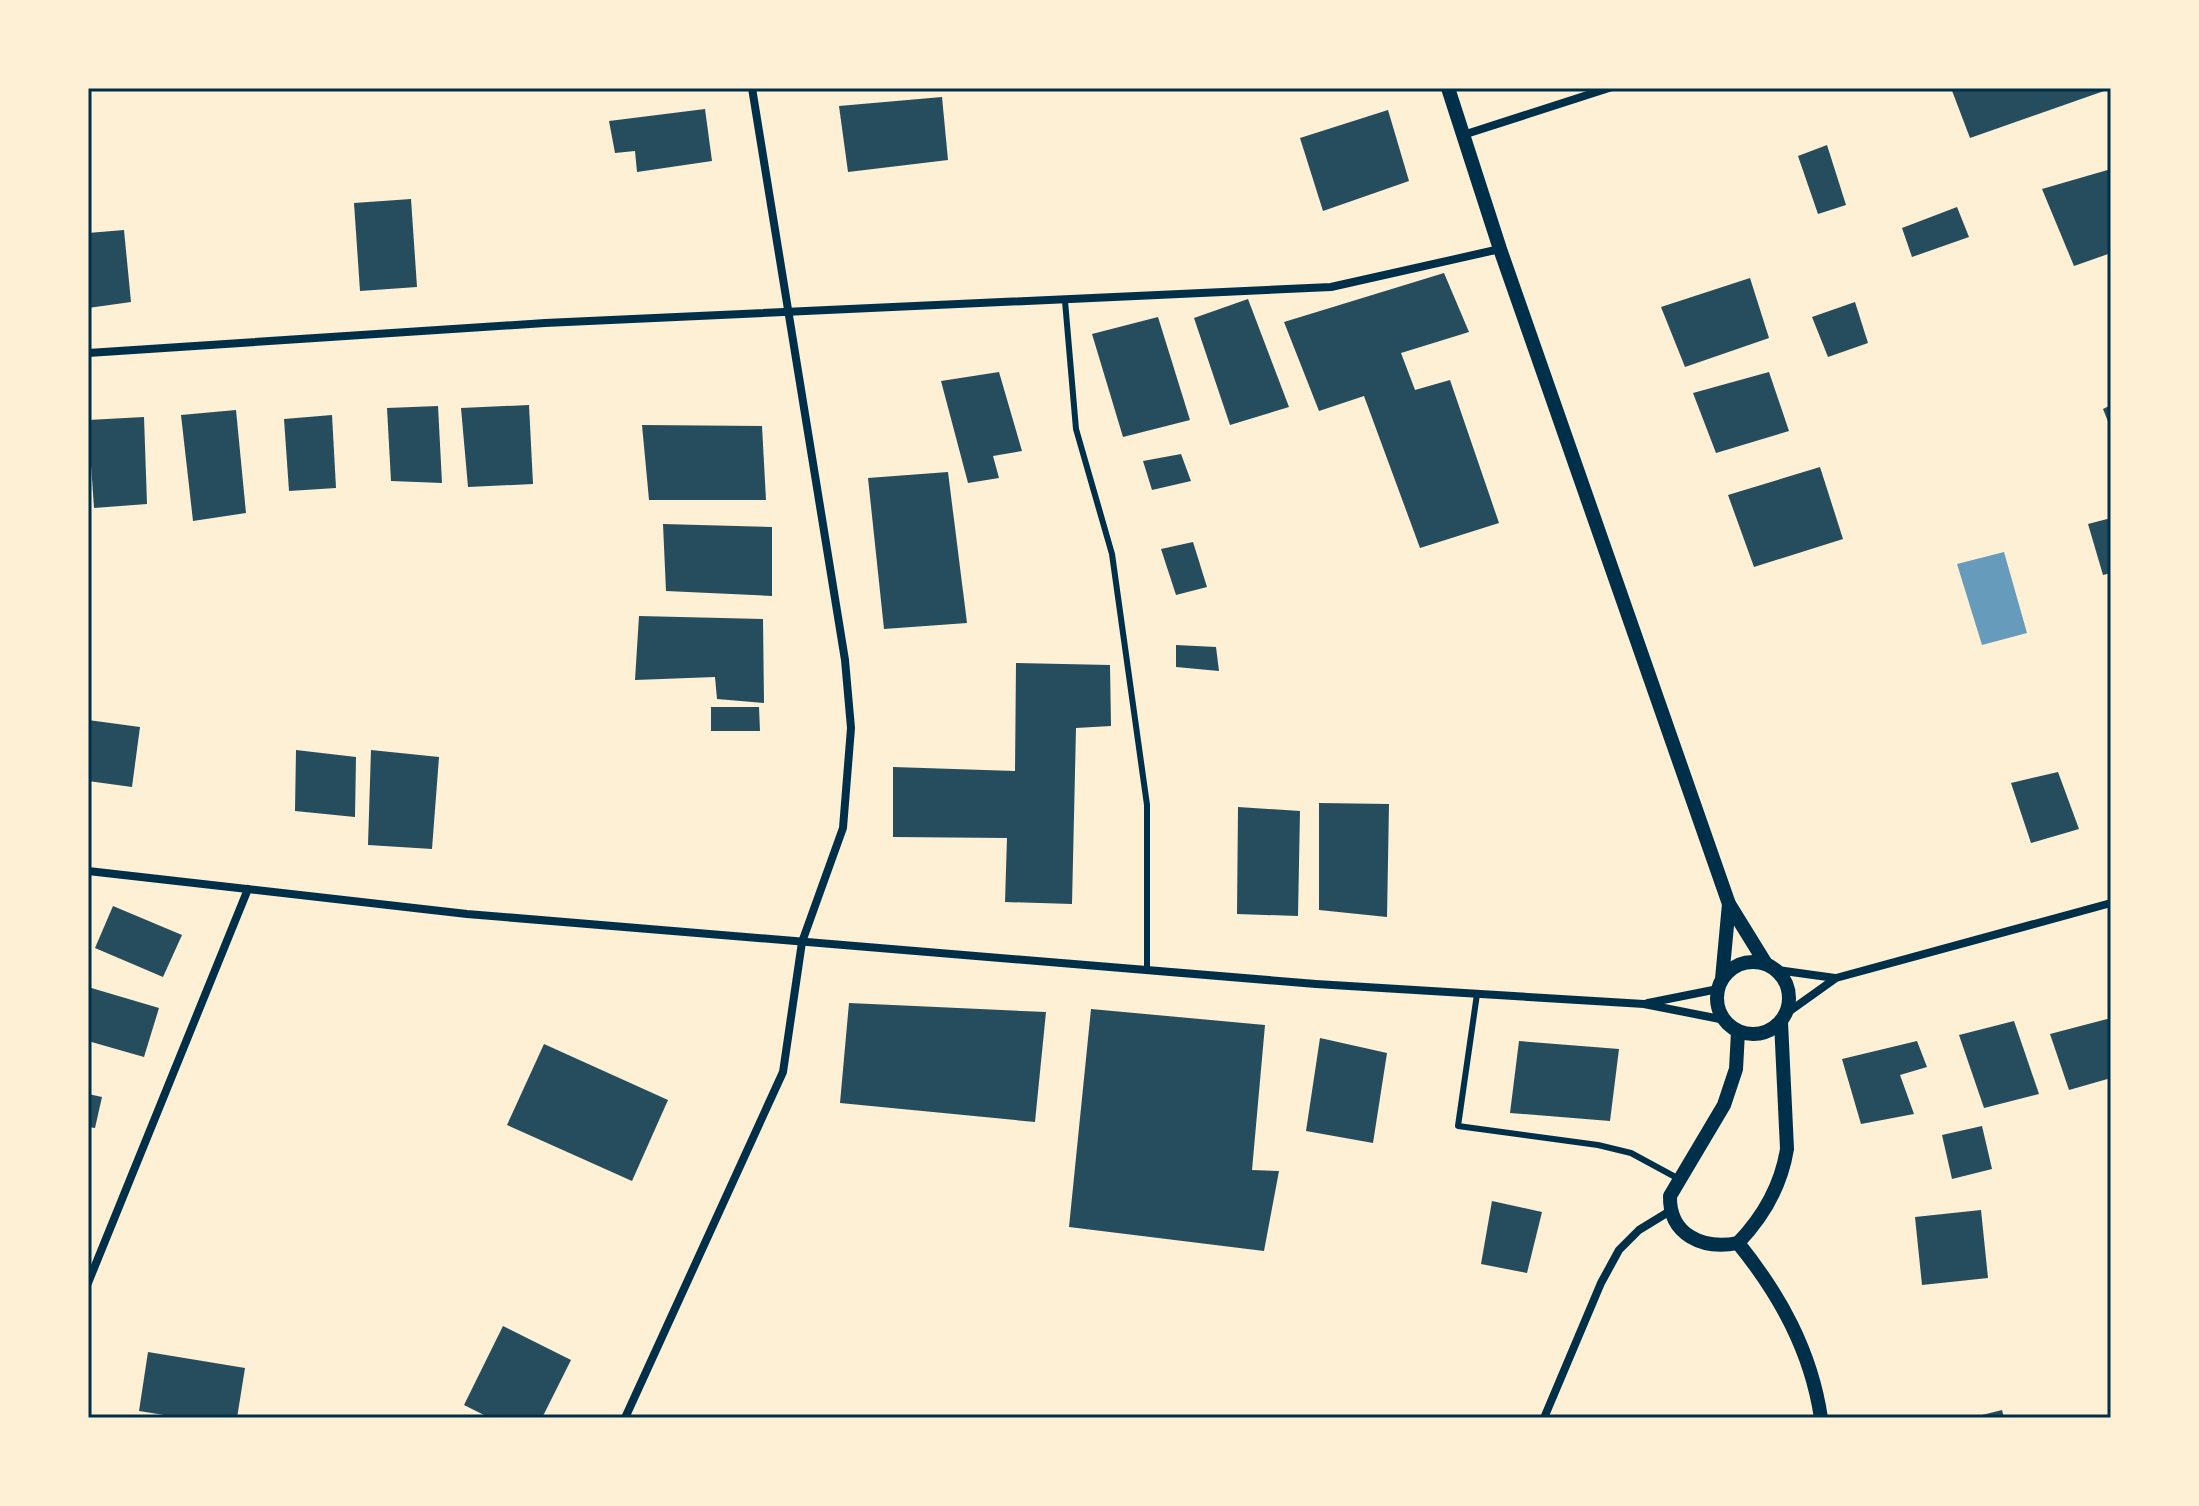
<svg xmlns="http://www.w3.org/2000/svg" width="2199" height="1506" viewBox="0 0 2199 1506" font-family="'Titillium Web',sans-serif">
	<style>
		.water { fill: #669bbc }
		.building { fill: #264d5e }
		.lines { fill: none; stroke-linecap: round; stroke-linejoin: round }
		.service { stroke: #003049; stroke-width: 6 }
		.minor { stroke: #003049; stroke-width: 8 }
		.tertiary { stroke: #003049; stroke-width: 14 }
		.neatline { fill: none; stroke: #003049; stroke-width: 3 }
	</style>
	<rect width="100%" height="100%" fill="#fdf0d5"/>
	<!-- water -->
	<path class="water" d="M2004,552L2027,633L1982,645L1957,564Z"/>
	<!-- building -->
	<g class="building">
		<path d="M1951,88H2103L2104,91L1970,138Z"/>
		<path d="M942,97L948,160L848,172L839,106Z"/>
		<path d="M705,109L712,161L637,172L635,151L615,153L609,121Z"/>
		<path d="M1388,110L1409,181L1323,211L1300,138Z"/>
		<path d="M1827,145L1846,205L1818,214L1798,156Z"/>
		<path d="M2111,169V253L2074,266L2042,189Z"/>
		<path d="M411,199L417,287L360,291L354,203Z"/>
		<path d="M1957,207L1969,237L1912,257L1902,228Z"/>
		<path d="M124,230L131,302L88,308V233Z"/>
		<path d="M1444,273L1469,332L1401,353L1415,390L1450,380L1499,523L1420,548L1364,396L1319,411L1284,322Z"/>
		<path d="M1750,278L1769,338L1685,367L1661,307Z"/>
		<path d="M1248,299L1289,407L1230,425L1194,318Z"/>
		<path d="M1855,302L1868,343L1828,357L1812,317Z"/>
		<path d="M1158,317L1190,420L1123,437L1092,334Z"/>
		<path d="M999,372L1022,451L993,456L999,478L968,483L941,381Z"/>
		<path d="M1769,372L1789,431L1716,453L1693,393Z"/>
		<path d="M529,405L533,484L468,487L461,408Z"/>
		<path d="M2111,405V429L2103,409Z"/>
		<path d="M438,406L442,483L391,481L387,408Z"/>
		<path d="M236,410L246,513L193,521L181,415Z"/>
		<path d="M332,415L336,488L289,491L284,419Z"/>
		<path d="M144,417L147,504L94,508L88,420Z"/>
		<path d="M642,425L762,426L766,500H649Z"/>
		<path d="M1181,454L1191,481L1152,490L1143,461Z"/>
		<path d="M1820,467L1843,539L1754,567L1728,495Z"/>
		<path d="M948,472L967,623L884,629L868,478Z"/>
		<path d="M2111,518V573L2103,575L2088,524Z"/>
		<path d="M663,524L772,527V596L666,591Z"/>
		<path d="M1193,542L1207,587L1176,595L1161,549Z"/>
		<path d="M639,616L763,619L764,703L717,699L715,677L635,680Z"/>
		<path d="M1176,645L1216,647L1219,671L1176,667Z"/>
		<path d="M1016,663L1110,665L1111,726L1076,728L1072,904L1005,902L1007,838L893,837V767L1015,771Z"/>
		<path d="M711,707H759L760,731H711Z"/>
		<path d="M88,720L140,727L132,787L88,781Z"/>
		<path d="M296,750L356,757L355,817L295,811Z"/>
		<path d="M371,750L439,757L432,849L368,845Z"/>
		<path d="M2058,772L2079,829L2031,843L2011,783Z"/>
		<path d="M1319,803L1389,804L1387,917L1319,910Z"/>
		<path d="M1238,807L1300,811L1298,916L1237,914Z"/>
		<path d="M113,906L182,935L163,977L95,948Z"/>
		<path d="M88,987L159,1008L144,1057L88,1041Z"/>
		<path d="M849,1003L1046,1012L1035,1122L840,1103Z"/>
		<path d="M1091,1009L1265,1025L1252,1170L1279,1171L1264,1251L1069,1227Z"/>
		<path d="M2111,1018V1078L2069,1090L2050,1034Z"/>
		<path d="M2014,1021L2039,1094L1984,1108L1959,1035Z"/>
		<path d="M1320,1038L1387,1053L1373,1143L1306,1131Z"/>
		<path d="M1519,1041L1619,1049L1610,1121L1510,1113Z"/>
		<path d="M1917,1041L1927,1067L1900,1075L1914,1114L1861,1124L1842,1059Z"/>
		<path d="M544,1044L668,1100L632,1181L507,1125Z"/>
		<path d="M88,1094L102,1097L95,1128L88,1127Z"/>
		<path d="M1982,1126L1992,1169L1952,1179L1942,1135Z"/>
		<path d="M1492,1201L1542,1212L1527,1273L1481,1264Z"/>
		<path d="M1981,1210L1988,1278L1922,1285L1915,1217Z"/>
		<path d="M503,1326L571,1360L542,1418H490L464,1405Z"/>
		<path d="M148,1352L245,1368L237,1418H183L139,1411Z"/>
		<path d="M2002,1410L2004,1418H1974V1417Z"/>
	</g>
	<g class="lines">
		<!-- service -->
		<g class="service">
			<path d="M1065,301L1076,429L1112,554L1147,805V970"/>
			<path d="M1477,994L1458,1126L1598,1145L1631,1153L1679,1179"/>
		</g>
		<!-- minor -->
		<g class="minor">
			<path d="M1463,135L1609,88"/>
			<path d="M88,353L545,323L1331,287L1500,249"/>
			<path d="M88,871L467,914L1316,984L1644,1004L1725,1020"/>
			<path d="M1777,970L1835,978"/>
			<path d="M1648,1003L1718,989"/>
			<path d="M1787,1013L1836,978L2111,903"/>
			<path d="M88,1283L248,889"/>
			<path d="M625,1418L783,1072L802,942L843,828L851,728L845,660L752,88"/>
			<path d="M1544,1418L1601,1283L1619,1250L1639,1230L1670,1211"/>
		</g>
		<!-- tertiary -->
		<g class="tertiary">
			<path d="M1448,88L1500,249L1729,904L1766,964"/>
			<circle cx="1753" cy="998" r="36"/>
			<path d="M1722,979L1729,904"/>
			<path d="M1738,1243C1703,1250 1669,1235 1670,1196L1724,1105L1736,1069L1738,1032"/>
			<path d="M1738,1243C1764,1216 1781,1186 1787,1149L1781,1022"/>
			<path d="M1738,1243C1780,1295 1811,1351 1821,1418"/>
		</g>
	</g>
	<!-- border -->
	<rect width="2199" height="1506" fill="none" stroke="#fdf0d5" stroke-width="180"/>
	<rect x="90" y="90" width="2019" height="1326" class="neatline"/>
</svg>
